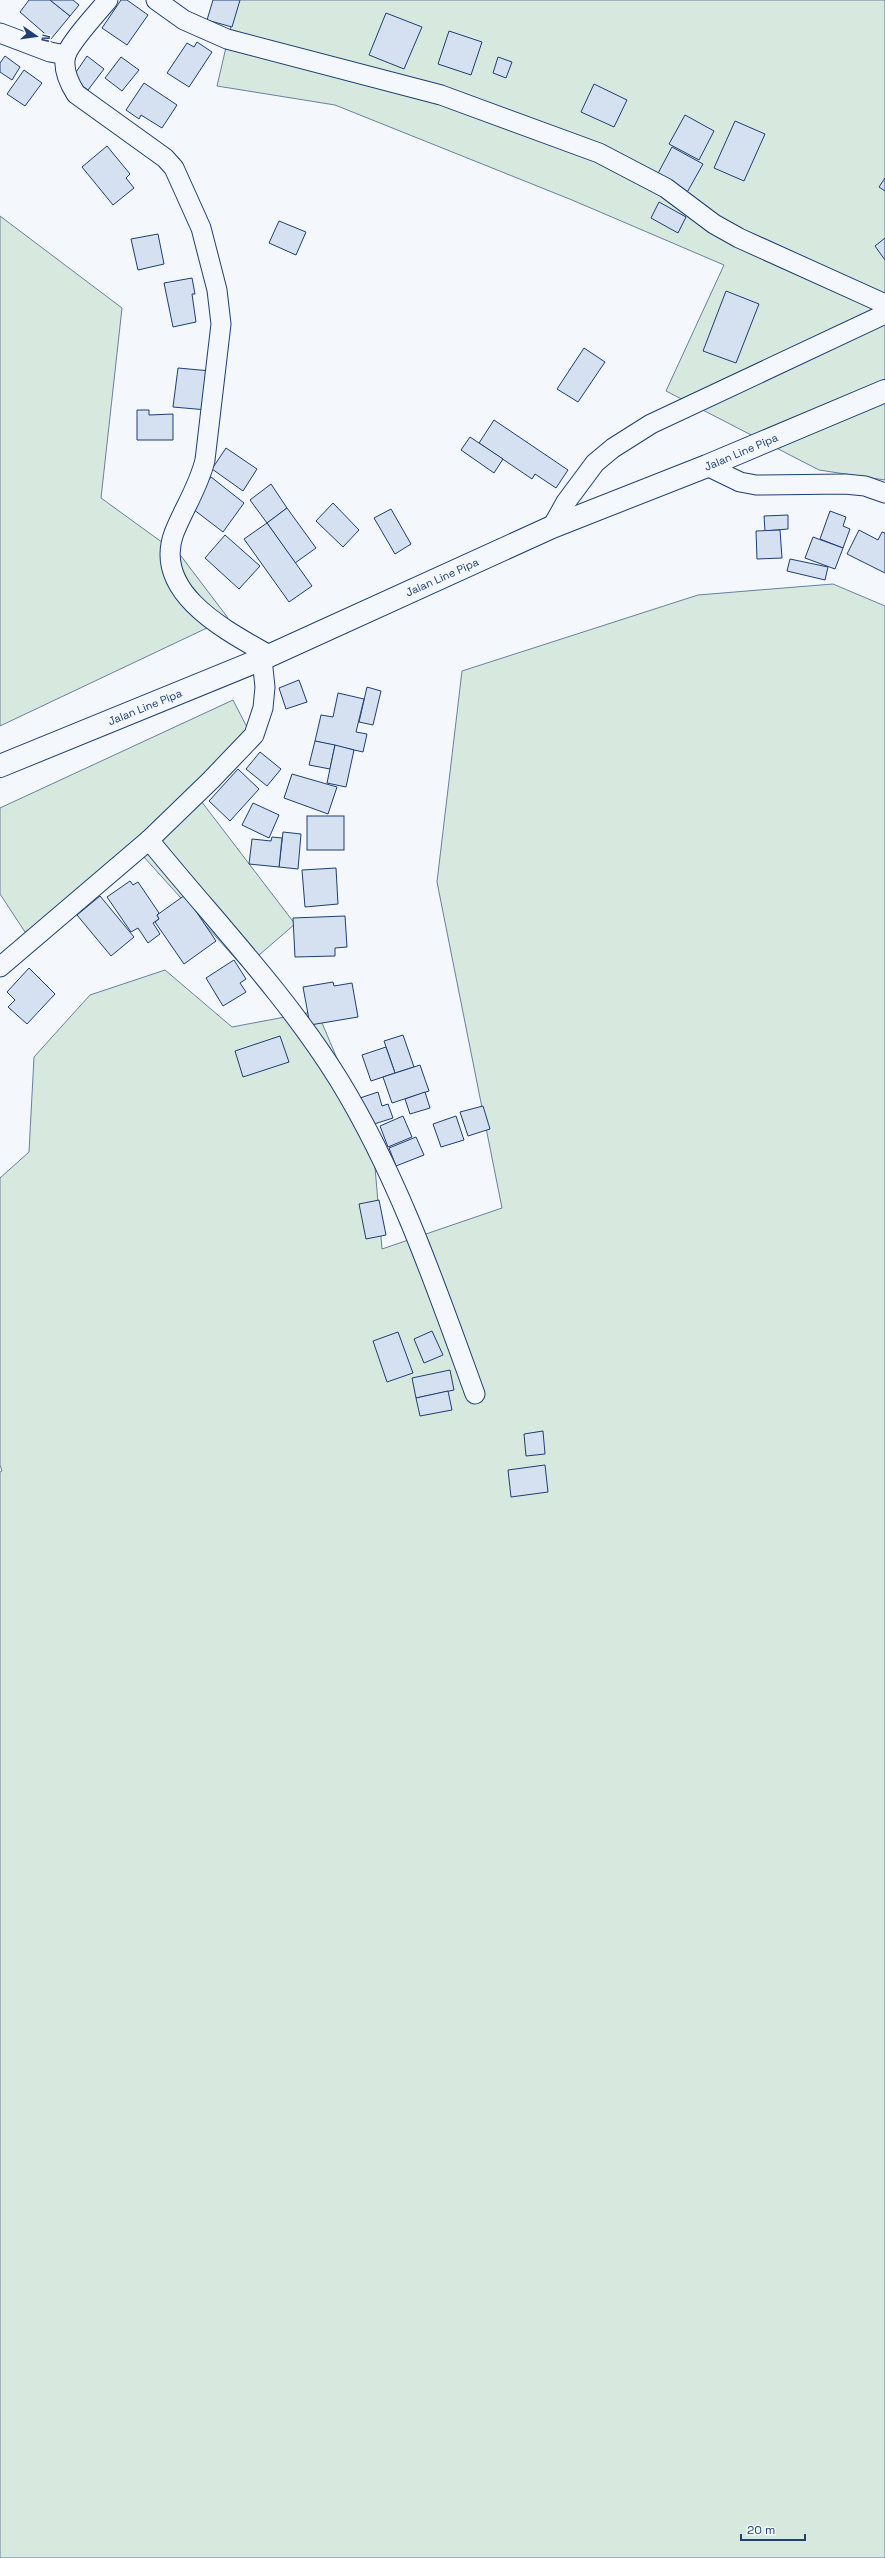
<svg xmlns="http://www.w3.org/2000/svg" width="885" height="2558" viewBox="0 0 885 2558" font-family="'Space Grotesk',sans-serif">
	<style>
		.green { fill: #d7e8df; stroke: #687fa3 }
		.building { fill: #d5e0f0; stroke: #1d3f73 }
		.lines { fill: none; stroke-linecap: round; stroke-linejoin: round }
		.street-casing { stroke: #1d3f73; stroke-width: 21 }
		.secondary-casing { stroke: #1d3f73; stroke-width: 24 }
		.street { stroke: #f4f7fb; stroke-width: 19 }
		.secondary { stroke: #f4f7fb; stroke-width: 22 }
		.labels { text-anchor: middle; stroke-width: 3; stroke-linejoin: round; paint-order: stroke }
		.street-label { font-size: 11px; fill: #1d3f73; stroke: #f4f7fb }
	</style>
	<rect width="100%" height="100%" fill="#f4f7fb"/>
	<!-- green -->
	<g class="green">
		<path d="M237,0H885V480L819,470L666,391L724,265L572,200L335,105L217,86Z"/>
		<path d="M0,216L122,308L101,498L181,556L228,618L0,726Z"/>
		<path d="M833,584L885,606V2558H0V1472L2,1471L0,1465V1178L29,1152L34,1057L90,995L165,970L232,1027L317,1011L373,1144L382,1249L502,1208L437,882L462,671L698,595Z"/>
		<path d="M233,700L253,739L198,797L295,924L244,968L143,856L25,932L0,894V808Z"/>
	</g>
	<!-- building -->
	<g class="building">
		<path d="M29,0H50L70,16L51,39L20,12Z"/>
		<path d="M50,0H73L79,5L70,16Z"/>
		<path d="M121,0H127L148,15L127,45L102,28Z"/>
		<path d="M213,0H240L232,27L207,20Z"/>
		<path d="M386,13L422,27L404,69L369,55Z"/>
		<path d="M449,31L482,42L471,75L438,64Z"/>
		<path d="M197,42L212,52L189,87L167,73L187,43L194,47Z"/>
		<path d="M5,56L20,67L12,80L0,72V63Z"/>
		<path d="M87,56L104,69L88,90L72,78Z"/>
		<path d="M121,57L139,70L122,91L105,78Z"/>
		<path d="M498,57L512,62L506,78L493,73Z"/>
		<path d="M24,70L42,83L25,106L7,94Z"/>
		<path d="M144,83L177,105L162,128L141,115L139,119L126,110Z"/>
		<path d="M594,84L627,100L614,127L581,112Z"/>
		<path d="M685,115L714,131L699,160L669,144Z"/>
		<path d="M735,121L765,134L744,181L714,168Z"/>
		<path d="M107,146L130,174L126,178L134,188L113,205L82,167Z"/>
		<path d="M672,147L703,164L685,196L655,179Z"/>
		<path d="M885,178V191L879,187Z"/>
		<path d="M659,202L686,217L678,233L651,218Z"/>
		<path d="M279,221L306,232L296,255L269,243Z"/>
		<path d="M158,234L164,264L138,270L131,239Z"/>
		<path d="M885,238V260L875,246Z"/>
		<path d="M192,278L195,294H192L196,322L173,327L164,283Z"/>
		<path d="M726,291L759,304L736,363L703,351Z"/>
		<path d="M584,348L605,362L578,402L557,389Z"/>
		<path d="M178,368L211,371L207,410L173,407Z"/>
		<path d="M137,410H149V415L173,414V440H137Z"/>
		<path d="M494,420L568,470L556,488L535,474L532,479L479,443Z"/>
		<path d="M470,437L503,459L494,473L461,450Z"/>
		<path d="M226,448L257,469L243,491L212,469Z"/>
		<path d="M211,477L244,503L223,532L189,506Z"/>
		<path d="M271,484L287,508L267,523L250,500Z"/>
		<path d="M333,503L359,530L343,547L316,521Z"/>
		<path d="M287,508L316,548L295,563L267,523Z"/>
		<path d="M391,509L411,544L395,554L374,518Z"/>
		<path d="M830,511L846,517L843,526L850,529L843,548L820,539Z"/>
		<path d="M788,515V529L765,531L764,516Z"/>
		<path d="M267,523L312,586L289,602L244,539Z"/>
		<path d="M780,530L782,558L757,559L756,531Z"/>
		<path d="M859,530L878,540L882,532L885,533V573L847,554Z"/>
		<path d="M225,535L260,566L239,589L205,558Z"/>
		<path d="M813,537L843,548L835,569L805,558Z"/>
		<path d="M790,559L828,567L825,580L787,571Z"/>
		<path d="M299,680L307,702L286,709L279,688Z"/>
		<path d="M367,687L381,691L373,725L359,722Z"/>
		<path d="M338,693L364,699L356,732L367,734L363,752L315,741L321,715L333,717Z"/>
		<path d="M315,741L335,745L330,769L309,765Z"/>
		<path d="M335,745L354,750L346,787L327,783Z"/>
		<path d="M260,752L281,769L267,786L246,769Z"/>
		<path d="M238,769L259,789L230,821L209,801Z"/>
		<path d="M292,774L337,787L328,814L284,798Z"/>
		<path d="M253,803L279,815L269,838L242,825Z"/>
		<rect x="307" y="816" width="37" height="34"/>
		<path d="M283,832L301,834L298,869L279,867Z"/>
		<path d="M272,837L282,838L279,867L249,864L252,839L271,841Z"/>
		<path d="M336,868L338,904L305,907L302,870Z"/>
		<path d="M130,881L133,885L138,882L159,913L157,915L159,919L153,923L160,934L148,943L138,928L131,932L107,897Z"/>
		<path d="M185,895L216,941L184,964L155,922L159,919L157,915Z"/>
		<path d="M100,896L134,937L111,956L77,915Z"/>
		<path d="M345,916L347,947L335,948V956L295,957L293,918Z"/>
		<path d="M234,960L246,979L240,983L246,992L223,1006L206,978Z"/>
		<path d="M29,968L55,994L27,1024L8,1007L15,1000L7,992Z"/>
		<path d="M333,982L334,986L352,983L358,1017L310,1025L303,987Z"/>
		<path d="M403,1035L414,1067L395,1073L384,1041Z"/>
		<path d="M280,1036L289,1062L243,1077L235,1051Z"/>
		<path d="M386,1047L395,1073L371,1081L362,1055Z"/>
		<path d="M420,1065L429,1091L392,1103L383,1077Z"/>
		<path d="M378,1092L382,1106L388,1104L393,1118L368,1126L360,1098Z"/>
		<path d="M425,1092L430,1108L410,1114L405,1099Z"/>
		<path d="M483,1106L490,1129L468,1136L460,1112Z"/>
		<path d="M403,1116L412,1137L388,1147L380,1126Z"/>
		<path d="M456,1116L464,1140L441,1147L433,1124Z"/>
		<path d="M416,1137L424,1155L396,1166L389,1148Z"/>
		<path d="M379,1200L386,1235L366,1239L359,1204Z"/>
		<path d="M432,1331L443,1355L424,1363L414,1339Z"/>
		<path d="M398,1332L413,1373L387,1382L373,1341Z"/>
		<path d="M450,1370L454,1390L416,1398L412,1378Z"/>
		<path d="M448,1391L452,1410L420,1416L416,1398Z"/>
		<path d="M543,1431L545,1454L526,1456L524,1434Z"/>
		<path d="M545,1465L548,1492L511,1497L508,1470Z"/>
	</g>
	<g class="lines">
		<defs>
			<g id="street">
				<path d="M108,0C98,12 71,41 66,55C62,69 69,83 76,94L165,158L174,168L201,228L217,290L221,324L205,460C199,486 184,508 174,533C152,593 227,631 269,655"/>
				<path d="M156,0L184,20L227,39L441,95L599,153L666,188L714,224L739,238L885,304"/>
				<path d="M0,33L50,52L66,55"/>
				<path d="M707,466L740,482L756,485L845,484L865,486L885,493"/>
				<path d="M552,527L566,502L595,463L613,448L651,424L885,314"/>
				<path d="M149,840C213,919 285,993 339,1080C399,1178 436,1287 475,1394"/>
				<path d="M0,967L149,840L211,780L254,735L263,708L265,687L262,659"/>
			</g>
			<path id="secondary" d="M0,766L262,659L552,527L707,466L885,391"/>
		</defs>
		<!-- street casing -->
		<use href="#street" class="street-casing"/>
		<!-- secondary casing -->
		<use href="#secondary" class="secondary-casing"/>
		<!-- street -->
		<use href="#street" class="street"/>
		<!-- secondary -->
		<use href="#secondary" class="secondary"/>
	</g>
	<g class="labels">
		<!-- street labels -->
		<g class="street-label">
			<text transform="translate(741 452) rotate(-23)" y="4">Jalan Line Pipa</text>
			<text transform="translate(442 577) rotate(-24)" y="4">Jalan Line Pipa</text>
			<text transform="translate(145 707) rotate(-22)" y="4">Jalan Line Pipa</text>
		</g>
	</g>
	<!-- north arrow -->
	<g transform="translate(36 36) rotate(103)" stroke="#f4f7fb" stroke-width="3" paint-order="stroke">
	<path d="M0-3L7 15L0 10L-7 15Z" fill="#1d3f73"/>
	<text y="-6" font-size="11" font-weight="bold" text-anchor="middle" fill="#1d3f73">N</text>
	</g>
	<!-- scale -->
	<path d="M741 2534v6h64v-6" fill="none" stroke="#1d3f73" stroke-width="2"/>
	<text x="747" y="2534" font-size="12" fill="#1d3f73" stroke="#f4f7fb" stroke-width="3" paint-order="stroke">20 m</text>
</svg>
